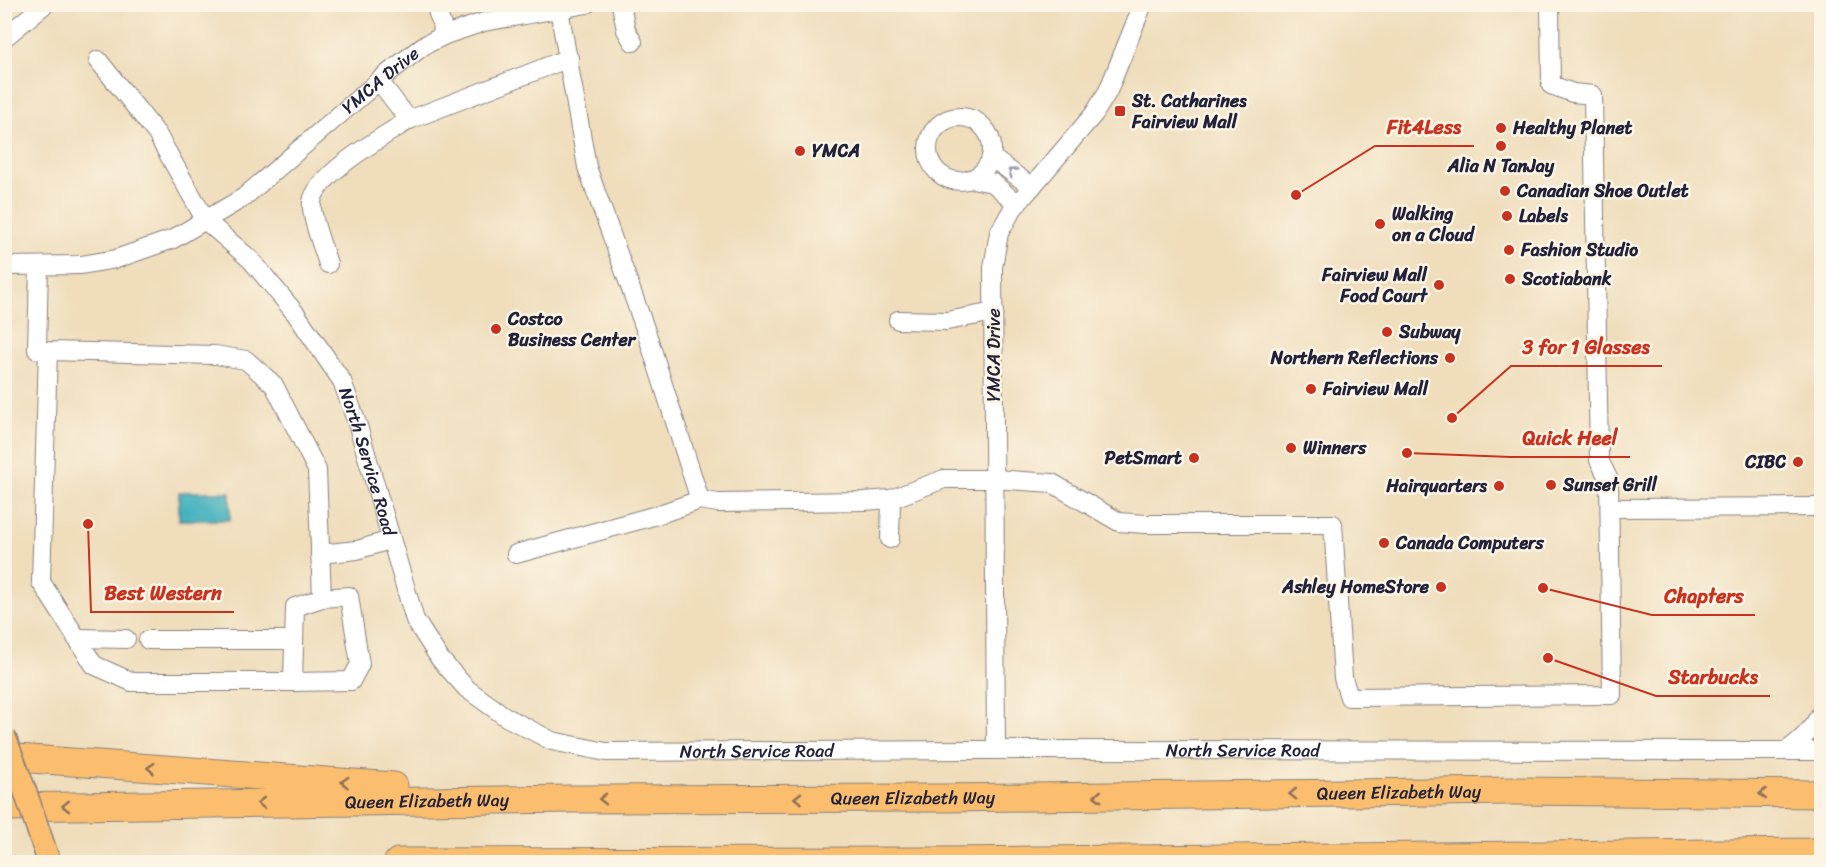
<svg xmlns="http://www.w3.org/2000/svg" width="1826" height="867" viewBox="0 0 1826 867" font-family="Sriracha,sans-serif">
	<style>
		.water { fill: #43b1be; stroke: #326a7c; stroke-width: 1.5 }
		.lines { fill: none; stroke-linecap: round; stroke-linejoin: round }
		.minor-casing { stroke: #88807b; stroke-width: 20 }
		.highway-casing { stroke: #88807b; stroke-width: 29 }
		.minor { stroke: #fff; stroke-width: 18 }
		.highway { stroke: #fbbe6e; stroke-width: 27 }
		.major-bridge-casing { stroke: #88807b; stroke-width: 25; stroke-linecap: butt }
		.major-bridge { stroke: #fbbe6e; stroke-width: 22 }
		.oneway { stroke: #9c9ca7 }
		.oneway2 { stroke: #8e7054 }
		.poi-dot { fill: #c8321e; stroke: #fcf5e5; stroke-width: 2 }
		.labels { text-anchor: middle; stroke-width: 5; stroke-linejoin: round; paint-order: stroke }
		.street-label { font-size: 18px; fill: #22223b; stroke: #fcf5e5 }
		.poi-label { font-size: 18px; font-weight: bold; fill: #22223b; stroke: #fcf5e5; text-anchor: start }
		.leader { fill: none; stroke: #c8321e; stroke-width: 2 }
		.callout-dot { fill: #c8321e; stroke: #fcf5e5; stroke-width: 2 }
		.callout-label { font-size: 20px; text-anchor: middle; font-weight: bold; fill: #c8321e; stroke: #fcf5e5; stroke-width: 5; stroke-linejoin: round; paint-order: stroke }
	</style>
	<rect width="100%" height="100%" fill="#fcf5e5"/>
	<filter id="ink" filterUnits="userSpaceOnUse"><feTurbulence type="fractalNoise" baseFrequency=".0167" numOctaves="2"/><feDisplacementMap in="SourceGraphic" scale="12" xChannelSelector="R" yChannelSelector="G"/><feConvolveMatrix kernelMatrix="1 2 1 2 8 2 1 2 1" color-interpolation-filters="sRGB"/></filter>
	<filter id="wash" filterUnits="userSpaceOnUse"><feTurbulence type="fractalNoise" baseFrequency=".008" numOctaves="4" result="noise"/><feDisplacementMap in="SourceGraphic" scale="24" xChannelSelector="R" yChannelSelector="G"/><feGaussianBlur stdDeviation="1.35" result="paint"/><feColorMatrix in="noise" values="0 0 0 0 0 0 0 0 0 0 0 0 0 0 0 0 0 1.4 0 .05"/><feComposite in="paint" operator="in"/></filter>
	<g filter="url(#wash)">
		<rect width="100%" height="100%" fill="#efddbb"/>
		<!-- water -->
		<rect class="water" x="179" y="492" width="51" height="28"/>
	</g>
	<g filter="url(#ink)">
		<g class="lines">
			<defs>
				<g id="minor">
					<path d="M435,4L445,35"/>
					<path d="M621,4L626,30L633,42"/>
					<path d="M4,38L45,4"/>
					<path id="s1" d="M98,60L157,134L206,221L251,260L296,314L342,381L358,426L415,620L440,659L467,689L506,717L552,741L606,752L970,750L1822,751"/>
					<circle cx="960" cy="149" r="32"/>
					<path d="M409,120L569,58"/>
					<path d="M991,157L1032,187"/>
					<path d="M972,179L993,183L1017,204"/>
					<path d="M328,264C324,250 310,216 312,202C316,174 386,135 409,120L379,81"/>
					<path id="s2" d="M4,266L81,265L116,259L173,239L243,198L382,78L423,46L445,35L484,22L587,4"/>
					<path d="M39,266L37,350L48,351L215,355L246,360L274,385L317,470L322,598L295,607L293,682H132L94,665L41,582L48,351"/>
					<path d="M898,320L947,321L994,312"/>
					<path d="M700,500L718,503L864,501L891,499L944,479H994L1052,483L1119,522L1145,524H1333L1343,678L1349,697L1612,695L1609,480L1599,460L1593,95L1573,93L1551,85L1550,4"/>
					<path d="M1610,508L1822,507"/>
					<path d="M890,539L891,499"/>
					<path d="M320,554L357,550L390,540"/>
					<path d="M516,554L657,515L700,500L647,334L587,167L559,9"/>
					<path d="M76,638L126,639"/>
					<path d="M148,640H294"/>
					<path d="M293,682L351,681L360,664L349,596L322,598"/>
					<path d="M996,750L993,267L999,233L1012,210L1094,114L1108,91L1143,4"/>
					<path d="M1786,751C1802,740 1813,729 1822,711"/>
				</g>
				<g id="highway">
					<path d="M4,757L394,786"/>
					<path id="s3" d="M4,807L571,799L942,798L1516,791L1822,794"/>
					<path d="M398,862L946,861L1822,852"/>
				</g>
			</defs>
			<!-- minor casing -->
			<use href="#minor" class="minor-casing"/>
			<!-- highway casing -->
			<use href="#highway" class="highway-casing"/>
			<!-- minor -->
			<use href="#minor" class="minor"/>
			<!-- highway -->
			<use href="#highway" class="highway"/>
			<defs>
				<path id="major-bridge" d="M4,736L25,791L49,862"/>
			</defs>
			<!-- major-bridge casing -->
			<use href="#major-bridge" class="major-bridge-casing"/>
			<!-- major-bridge -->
			<use href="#major-bridge" class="major-bridge"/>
		</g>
		<!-- one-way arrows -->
		<defs><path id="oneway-chevron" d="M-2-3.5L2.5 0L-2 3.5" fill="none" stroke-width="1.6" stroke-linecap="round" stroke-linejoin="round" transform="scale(1.5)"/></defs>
		<use class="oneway" href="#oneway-chevron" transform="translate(1012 172) rotate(-144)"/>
		<g class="oneway2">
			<use href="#oneway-chevron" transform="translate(151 768) rotate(-176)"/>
			<use href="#oneway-chevron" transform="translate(345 782) rotate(-176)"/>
			<use href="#oneway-chevron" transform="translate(1293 794) rotate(179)"/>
			<use href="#oneway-chevron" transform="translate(1763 794) rotate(-179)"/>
			<use href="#oneway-chevron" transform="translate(1098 796) rotate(179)"/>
			<use href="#oneway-chevron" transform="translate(798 798) rotate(180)"/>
			<use href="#oneway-chevron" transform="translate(603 799) rotate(180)"/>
			<use href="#oneway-chevron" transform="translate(261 803) rotate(179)"/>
			<use href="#oneway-chevron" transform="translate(66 806) rotate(179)"/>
		</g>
	</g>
	<!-- markers -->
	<g class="poi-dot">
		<rect x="1114" y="105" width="12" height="12" rx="3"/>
		<circle cx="1501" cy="128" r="6"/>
		<circle cx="1501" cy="146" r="6"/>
		<circle cx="800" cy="151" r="6"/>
		<circle cx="1505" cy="191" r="6"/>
		<circle cx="1507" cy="216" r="6"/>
		<circle cx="1380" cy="224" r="6"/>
		<circle cx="1509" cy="250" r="6"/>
		<circle cx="1510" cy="279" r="6"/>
		<circle cx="1439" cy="285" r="6"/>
		<circle cx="496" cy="329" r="6"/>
		<circle cx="1387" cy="332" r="6"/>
		<circle cx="1450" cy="358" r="6"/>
		<circle cx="1311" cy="389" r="6"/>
		<circle cx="1291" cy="448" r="6"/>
		<circle cx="1194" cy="458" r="6"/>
		<circle cx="1798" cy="462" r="6"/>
		<circle cx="1551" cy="485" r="6"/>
		<circle cx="1499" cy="486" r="6"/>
		<circle cx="1384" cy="543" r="6"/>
		<circle cx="1441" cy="587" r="6"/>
	</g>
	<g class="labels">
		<!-- street labels -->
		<g class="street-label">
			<text dy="6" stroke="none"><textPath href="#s2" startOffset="435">YMCA Drive</textPath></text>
			<text transform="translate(994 355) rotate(-90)" y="6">YMCA Drive</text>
			<text dy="6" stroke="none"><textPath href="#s1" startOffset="490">North Service Road</textPath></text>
			<text dy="6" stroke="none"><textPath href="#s1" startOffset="1534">North Service Road</textPath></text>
			<text dy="6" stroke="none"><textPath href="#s1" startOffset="1048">North Service Road</textPath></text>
			<text dy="6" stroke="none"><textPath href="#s3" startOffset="1395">Queen Elizabeth Way</textPath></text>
			<text dy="6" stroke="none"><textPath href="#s3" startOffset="909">Queen Elizabeth Way</textPath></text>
			<text dy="6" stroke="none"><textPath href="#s3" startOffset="423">Queen Elizabeth Way</textPath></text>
		</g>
		<!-- poi labels -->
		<g class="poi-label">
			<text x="1132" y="107">St. Catharines<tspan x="1132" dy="21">Fairview Mall</tspan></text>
			<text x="1513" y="134">Healthy Planet</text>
			<text x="812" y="157">YMCA</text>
			<text x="1501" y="172" text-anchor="middle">Alia N TanJay</text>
			<text x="1517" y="197">Canadian Shoe Outlet</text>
			<text x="1392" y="220">Walking<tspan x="1392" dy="21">on a Cloud</tspan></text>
			<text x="1519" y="222">Labels</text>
			<text x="1521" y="256">Fashion Studio</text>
			<text x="1427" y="281" text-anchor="end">Fairview Mall<tspan x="1427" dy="21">Food Court</tspan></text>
			<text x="1522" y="285">Scotiabank</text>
			<text x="508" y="325">Costco<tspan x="508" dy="21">Business Center</tspan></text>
			<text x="1399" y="338">Subway</text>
			<text x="1438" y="364" text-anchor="end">Northern Reflections</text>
			<text x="1323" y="395">Fairview Mall</text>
			<text x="1303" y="454">Winners</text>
			<text x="1182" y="464" text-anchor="end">PetSmart</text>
			<text x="1786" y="468" text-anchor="end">CIBC</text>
			<text x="1563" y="491">Sunset Grill</text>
			<text x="1487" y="492" text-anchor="end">Hairquarters</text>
			<text x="1396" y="549">Canada Computers</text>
			<text x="1429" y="593" text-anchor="end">Ashley HomeStore</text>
		</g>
	</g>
	<!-- callouts -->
	<path class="leader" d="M1296 195L1375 146H1474M1452 418L1511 366H1662M1407 453L1511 457H1630M88 524L91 612H234M1543 588L1652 615H1755M1548 658L1656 696H1770"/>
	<g class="callout-dot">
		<circle cx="1296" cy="195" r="6"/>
		<circle cx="1452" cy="418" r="6"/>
		<circle cx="1407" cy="453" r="6"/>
		<circle cx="88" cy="524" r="6"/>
		<circle cx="1543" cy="588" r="6"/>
		<circle cx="1548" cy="658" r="6"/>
	</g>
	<g class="callout-label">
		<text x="1424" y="134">Fit4Less</text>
		<text x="1586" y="354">3 for 1 Glasses</text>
		<text x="1570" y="445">Quick Heel</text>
		<text x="163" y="600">Best Western</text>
		<text x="1704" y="603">Chapters</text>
		<text x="1713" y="684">Starbucks</text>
	</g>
	<!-- margin -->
	<rect width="1826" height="867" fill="none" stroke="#fcf5e5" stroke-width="24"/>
</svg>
